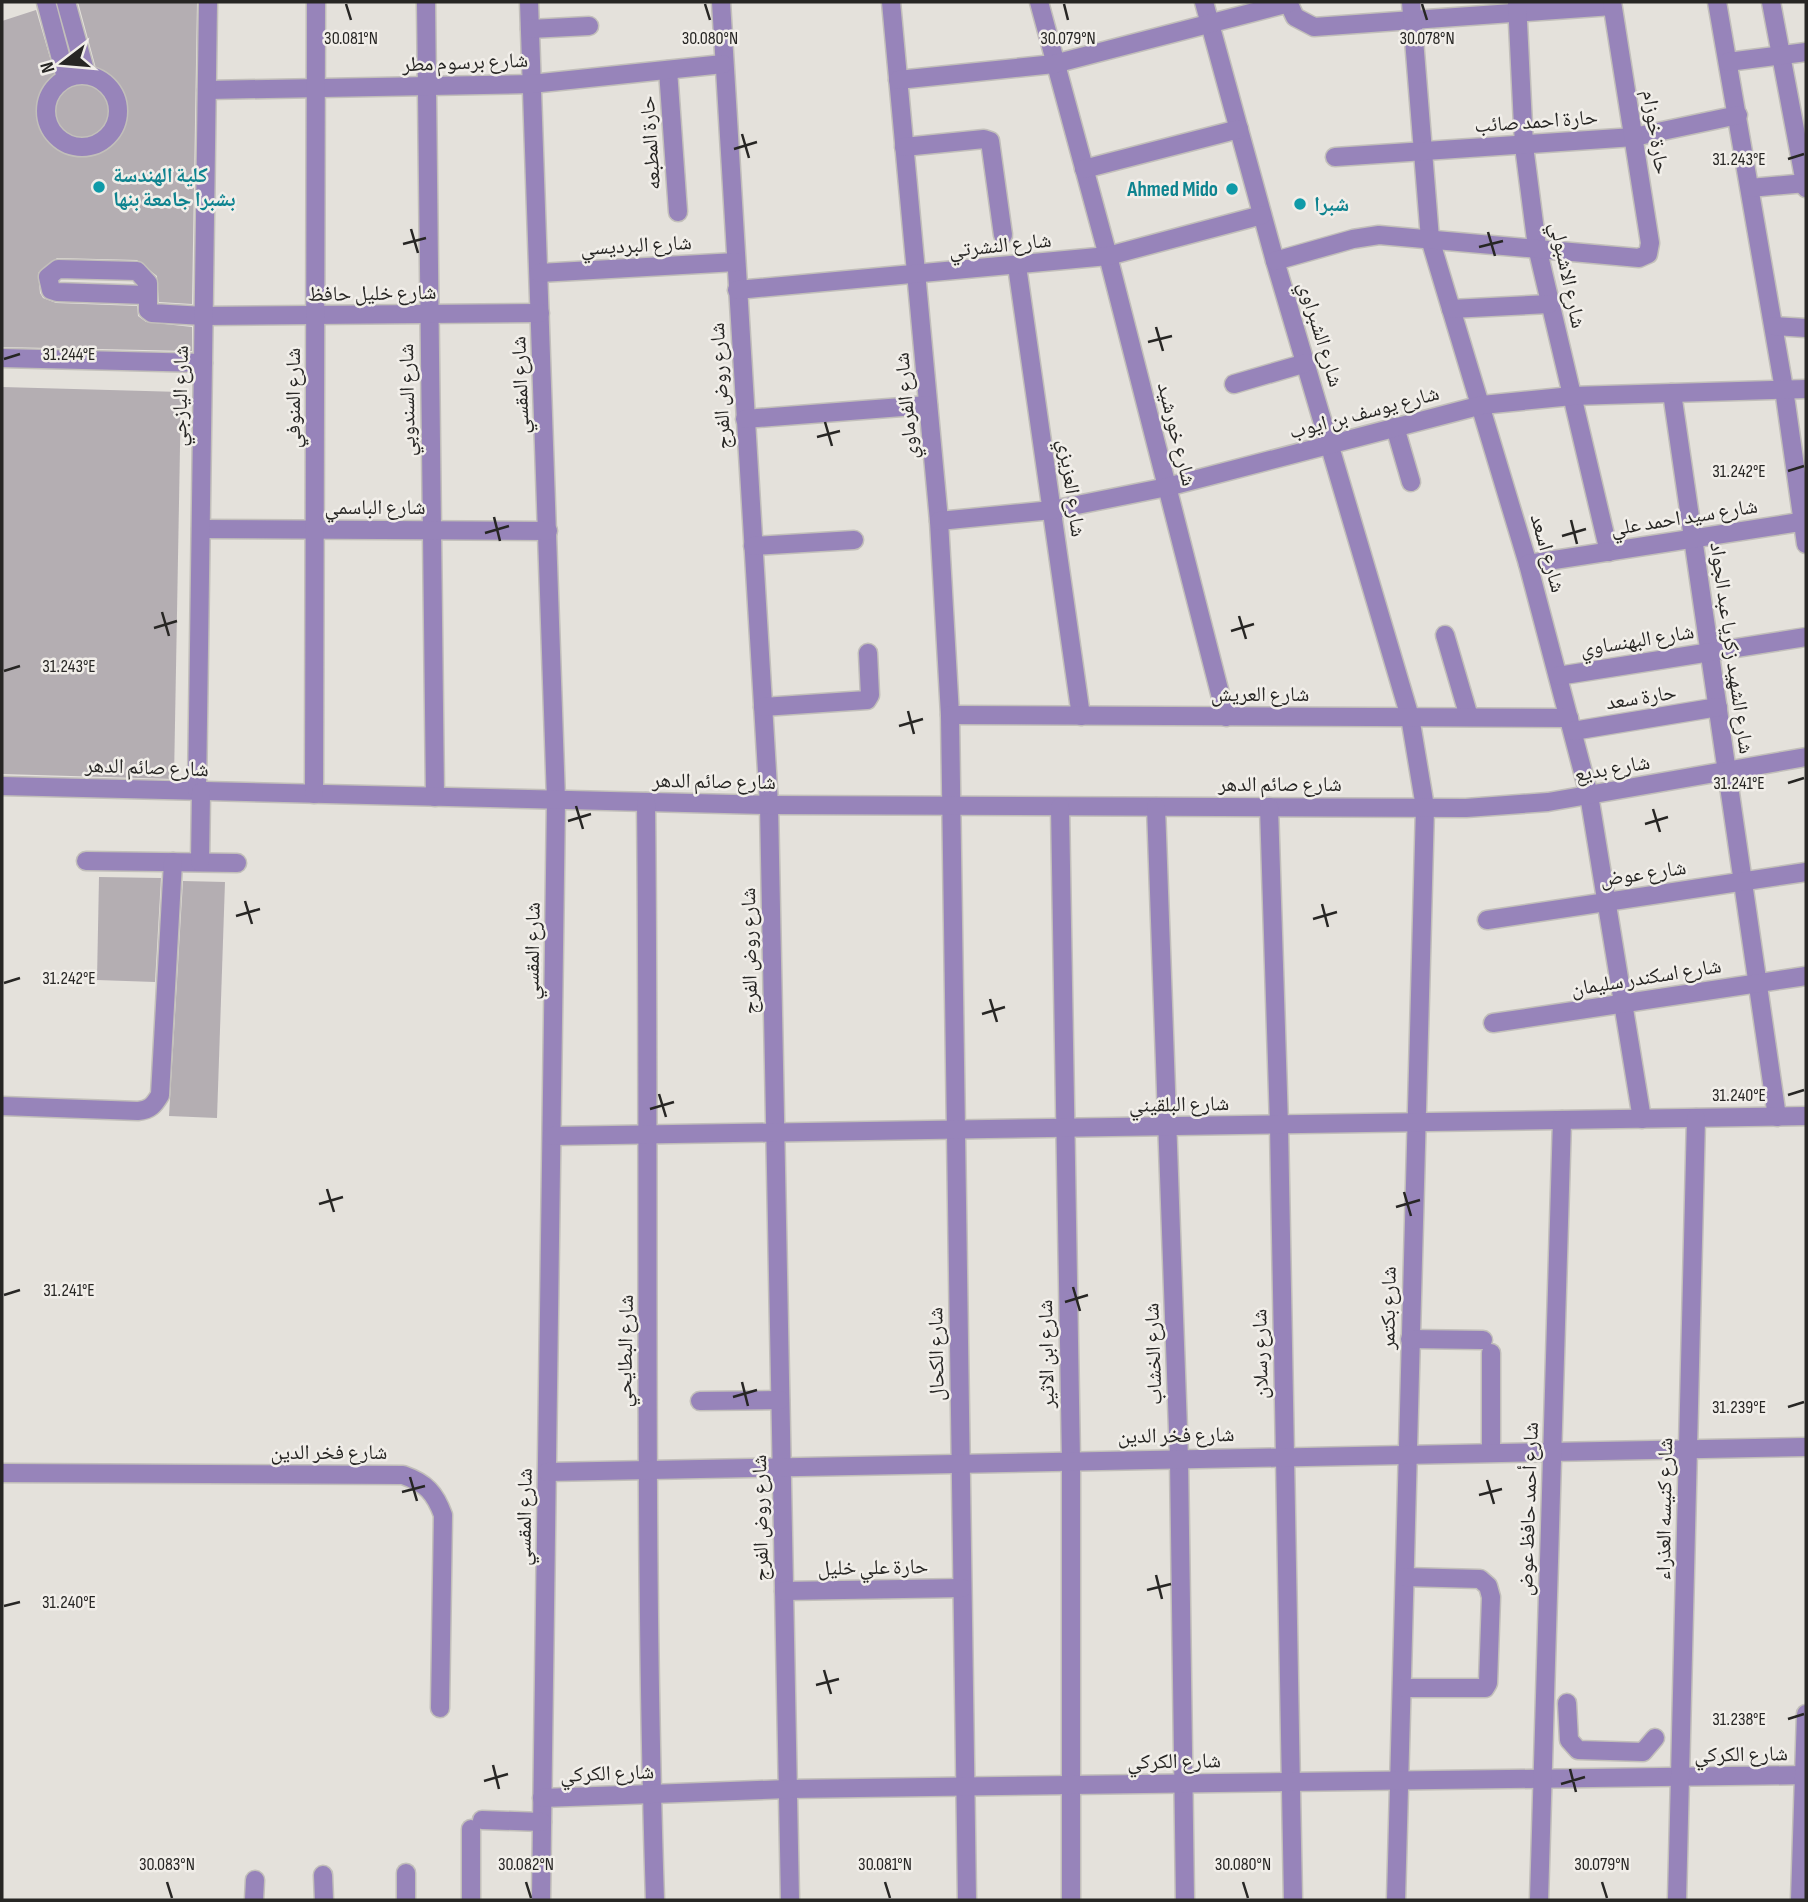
<svg xmlns="http://www.w3.org/2000/svg" width="1808" height="1902" viewBox="0 0 1808 1902" font-family="'Sofia Sans Condensed','Noto Naskh Arabic',sans-serif">
	<style>
		.building { fill: #b4aeb2 }
		.lines { fill: none; stroke-linecap: round; stroke-linejoin: round }
		.minor-casing { stroke: #c2bfba; stroke-width: 21 }
		.minor { stroke: #9784ba; stroke-width: 18 }
		.ticks { fill: none; stroke: #272624; stroke-width: 2.5 }
		.culture-dot { fill: #0f9aa8; stroke: #f1eee9; stroke-width: 2.5 }
		.labels { text-anchor: middle; stroke-width: 5; stroke-linejoin: round; paint-order: stroke }
		.street-label { font-size: 21px; fill: #272624; stroke: #f1eee9 }
		.culture-label { font-size: 21px; font-weight: bold; fill: #0d838f; stroke: #f1eee9; text-anchor: start }
		.ticks-label { font-size: 18px; text-anchor: middle; fill: #272624; stroke: #f1eee9; stroke-width: 5; stroke-linejoin: round; paint-order: stroke }
	</style>
	<rect width="100%" height="100%" fill="#e4e1db"/>
	<!-- building -->
	<g class="building">
		<path d="M78,2H197L192,304L159,302L157,276L137,260L57,258L38,273L40,293L43,298L56,303L137,306L138,316L146,322L192,327V351L2,347V21L36,10L58,85L68,89L77,81L88,85L95,81L97,72Z"/>
		<path d="M2,387L181,392L174,779L2,774Z"/>
		<path d="M99,877L161,878L155,982L97,980Z"/>
		<path d="M183,881L225,882L217,1118L169,1116Z"/>
	</g>
	<g class="lines">
		<defs>
			<g id="minor">
				<path d="M46,2L66,78"/>
				<path d="M66,2L86,74"/>
				<path d="M426,2L435,797"/>
				<path d="M529,2L556,800L541,1900"/>
				<path d="M721,2L769,805L790,1900"/>
				<path d="M891,2L939,521L950,715L967,1900"/>
				<path d="M1039,2L1108,256L1226,717"/>
				<path d="M1204,2L1275,261L1410,717L1425,807L1396,1900"/>
				<path d="M1288,2L1295,17L1314,27L1612,6"/>
				<path d="M1411,2L1430,239L1528,564L1589,795L1642,1119"/>
				<path d="M1517,2L1524,146L1537,247L1609,552"/>
				<path d="M1717,2L1784,389L1806,544"/>
				<path d="M1771,2L1806,188"/>
				<path d="M530,29L589,26"/>
				<path d="M1728,62L1806,52"/>
				<path d="M668,70L678,212"/>
				<circle cx="82" cy="111" r="36"/>
				<path d="M898,80L1054,64L1289,3"/>
				<path d="M207,90L531,84L723,64"/>
				<path d="M904,147L984,139L990,141L1003,235"/>
				<path d="M1335,157L1634,137L1738,115"/>
				<path d="M1084,169L1239,129"/>
				<path d="M1750,188L1806,183"/>
				<path d="M1275,261L1353,239L1379,235L1639,258L1648,254L1650,243L1612,2"/>
				<path d="M1017,266L1081,716"/>
				<path d="M539,273L736,262"/>
				<path d="M737,290L1108,256L1262,215"/>
				<path d="M147,295L57,292L51,290L48,277L58,269L137,271L148,283V310L152,313L204,316L540,313"/>
				<path d="M1451,309L1549,304"/>
				<path d="M1774,326L1806,328"/>
				<path d="M2,358L203,363"/>
				<path d="M1234,384L1306,363"/>
				<path d="M1672,393L1777,1117"/>
				<path d="M745,419L928,405"/>
				<path d="M1395,427L1411,482"/>
				<path d="M939,521L1052,510L1167,487L1482,405L1572,396L1806,389"/>
				<path d="M201,529L548,531"/>
				<path d="M753,546L854,540"/>
				<path d="M1528,564L1806,521"/>
				<path d="M1445,635L1469,717"/>
				<path d="M1558,676L1806,637"/>
				<path d="M763,707L867,700L870,695L868,653"/>
				<path d="M950,715L1569,718"/>
				<path d="M1573,731L1718,707"/>
				<path d="M2,786L769,805L1466,808L1548,802L1806,757"/>
				<path d="M197,791L208,2"/>
				<path d="M314,794L316,2"/>
				<path d="M646,802C650,1168 643,1534 655,1900"/>
				<path d="M1060,807L1071,1460V1900"/>
				<path d="M1156,807L1179,1458L1185,1900"/>
				<path d="M1269,807L1279,1125L1293,1900"/>
				<path d="M86,861L237,863"/>
				<path d="M200,862L201,792"/>
				<path d="M1487,920L1806,872"/>
				<path d="M1493,1023L1806,976"/>
				<path d="M2,1106L138,1111C150,1110 154,1105 160,1095L173,862"/>
				<path d="M552,1136L1806,1116"/>
				<path d="M1410,1339L1483,1340"/>
				<path d="M700,1401L780,1400"/>
				<path d="M1491,1452V1353"/>
				<path d="M547,1472L1806,1447"/>
				<path d="M2,1473L403,1475C426,1483 435,1493 443,1515L440,1708"/>
				<path d="M784,1591L962,1588"/>
				<path d="M1403,1688H1485L1488,1683L1491,1597L1488,1586L1480,1579L1405,1577"/>
				<path d="M1567,1703L1569,1740L1578,1750L1643,1752L1655,1738"/>
				<path d="M542,1798L788,1789L1806,1775"/>
				<path d="M482,1820L542,1822"/>
				<path d="M323,1875L324,1900"/>
				<path d="M254,1900L255,1880"/>
				<path d="M406,1900V1873"/>
				<path d="M471,1900V1829"/>
				<path d="M1539,1900L1562,1120"/>
				<path d="M1677,1900L1696,1118"/>
				<path d="M1800,1900L1806,1714"/>
			</g>
		</defs>
		<!-- minor casing -->
		<use href="#minor" class="minor-casing"/>
		<!-- minor -->
		<use href="#minor" class="minor"/>
	</g>
	<!-- ticks -->
	<path class="ticks" d="M346,4L351,20M705,4L710,20M1064,4L1068,20M1422,4L1427,20M742,134L749,158M734,149L757,142M1788,159L1804,154M411,229L418,253M1488,232L1495,256M403,244L426,238M1479,247L1503,241M1156,327L1163,351M1148,342L1172,336M4,359L20,354M825,422L832,446M817,437L840,431M1788,471L1804,466M494,517L500,541M1571,520L1577,544M485,533L509,526M1562,536L1586,529M162,612L169,636M1239,616L1246,639M154,628L177,621M1231,631L1254,624M4,671L20,666M908,711L914,734M899,726L923,719M1788,783L1804,778M576,806L583,829M1653,809L1660,832M568,821L591,814M1645,824L1668,817M245,901L252,924M1322,904L1328,927M236,916L260,909M1313,919L1337,912M4,983L20,978M990,999L997,1022M982,1014L1005,1007M659,1094L666,1117M1788,1095L1804,1090M650,1109L674,1102M327,1189L334,1212M1404,1192L1411,1216M319,1204L343,1197M1396,1207L1420,1200M1073,1287L1080,1311M4,1295L20,1290M1065,1302L1088,1295M742,1382L748,1406M733,1397L757,1390M1788,1407L1804,1402M410,1477L417,1501M1487,1480L1494,1504M402,1492L425,1486M1479,1495L1502,1489M1156,1575L1162,1599M1147,1590L1171,1584M4,1606L20,1602M824,1670L831,1694M816,1685L839,1679M1788,1719L1804,1714M493,1765L499,1789M1570,1769L1576,1792M484,1781L508,1774M1561,1784L1585,1777M167,1882L172,1898M526,1882L531,1898M885,1882L890,1898M1243,1882L1248,1898M1602,1882L1607,1898"/>
	<!-- markers -->
	<g class="culture-dot">
		<circle cx="99" cy="187" r="7"/>
		<circle cx="1232" cy="189" r="7"/>
		<circle cx="1300" cy="204" r="7"/>
	</g>
	<g class="labels">
		<!-- street labels -->
		<g class="street-label">
			<text transform="translate(465 62) rotate(-2)" y="7">شارع برسوم مطر</text>
			<text transform="translate(1536 121) rotate(-4)" y="7">حارة احمد صائب</text>
			<text transform="translate(1656 132) rotate(81)" y="7">حارة خوزام</text>
			<text transform="translate(650 143) rotate(-94)" y="7">حارة المطبعه</text>
			<text transform="translate(636 245) rotate(-3)" y="7">شارع البرديسي</text>
			<text transform="translate(1000 245) rotate(-6)" y="7">شارع النشرتي</text>
			<text transform="translate(1568 275) rotate(78)" y="7">شارع الاشبولي</text>
			<text transform="translate(372 293) rotate(-1)" y="7">شارع خليل حافظ</text>
			<text transform="translate(1321 334) rotate(73)" y="7">شارع الشبراوي</text>
			<text transform="translate(520 385) rotate(-92)" y="7">شارع المقسي</text>
			<text transform="translate(720 386) rotate(-93)" y="7">شارع روض الفرج</text>
			<text transform="translate(180 396) rotate(-89)" y="7">شارع اليازجي</text>
			<text transform="translate(293 398) rotate(-90)" y="7">شارع المنوفي</text>
			<text transform="translate(407 400) rotate(-91)" y="7">شارع السندوبي</text>
			<text transform="translate(906 406) rotate(-95)" y="7">شارع الفرماوي</text>
			<text transform="translate(1364 412) rotate(-15)" y="7">شارع يوسف بن ايوب</text>
			<text transform="translate(1177 434) rotate(76)" y="7">شارع خورشيد</text>
			<text transform="translate(1072 488) rotate(82)" y="7">شارع العزيزي</text>
			<text x="375" y="514">شارع الباسمي</text>
			<text transform="translate(1684 517) rotate(-9)" y="7">شارع سيد احمد علي</text>
			<text transform="translate(1548 553) rotate(74)" y="7">شارع اسعد</text>
			<text transform="translate(1637 640) rotate(-9)" y="7">شارع البهنساوي</text>
			<text transform="translate(1732 648) rotate(82)" y="7">شارع الشهيد زكريا عبد الجواد</text>
			<text x="1260" y="701">شارع العريش</text>
			<text transform="translate(1641 697) rotate(-9)" y="7">حارة سعد</text>
			<text transform="translate(147 767) rotate(2)" y="7">شارع صائم الدهر</text>
			<text transform="translate(1612 768) rotate(-10)" y="7">شارع بديع</text>
			<text transform="translate(714 781) rotate(1)" y="7">شارع صائم الدهر</text>
			<text x="1280" y="791">شارع صائم الدهر</text>
			<text transform="translate(1643 873) rotate(-8)" y="7">شارع عوض</text>
			<text transform="translate(532 951) rotate(-89)" y="7">شارع المقسي</text>
			<text transform="translate(749 951) rotate(-91)" y="7">شارع روض الفرج</text>
			<text transform="translate(1646 977) rotate(-9)" y="7">شارع اسكندر سليمان</text>
			<text transform="translate(1179 1104) rotate(-1)" y="7">شارع البلقيني</text>
			<text transform="translate(1388 1308) rotate(-89)" y="7">شارع بكتمر</text>
			<text transform="translate(625 1351) rotate(-89)" y="7">شارع البطايحي</text>
			<text transform="translate(936 1354) rotate(-91)" y="7">شارع الكحال</text>
			<text transform="translate(1046 1354) rotate(-91)" y="7">شارع ابن الاثير</text>
			<text transform="translate(1153 1354) rotate(-92)" y="7">شارع الخشاب</text>
			<text transform="translate(1260 1354) rotate(-91)" y="7">شارع رسلان</text>
			<text transform="translate(1176 1435) rotate(-1)" y="7">شارع فخر الدين</text>
			<text x="329" y="1459">شارع فخر الدين</text>
			<text transform="translate(1528 1509) rotate(-88)" y="7">شارع أحمد حافظ عوض</text>
			<text transform="translate(1664 1509) rotate(-89)" y="7">شارع كنيسه العذراء</text>
			<text transform="translate(524 1517) rotate(-89)" y="7">شارع المقسي</text>
			<text transform="translate(760 1518) rotate(-91)" y="7">شارع روض الفرج</text>
			<text transform="translate(873 1567) rotate(-1)" y="7">حارة علي خليل</text>
			<text transform="translate(1741 1754) rotate(-1)" y="7">شارع الكركي</text>
			<text transform="translate(1174 1761) rotate(-1)" y="7">شارع الكركي</text>
			<text transform="translate(607 1773) rotate(-2)" y="7">شارع الكركي</text>
		</g>
		<!-- culture labels -->
		<g class="culture-label">
			<text x="113" y="182">كلية الهندسة<tspan x="113" dy="24">بشبرا جامعة بنها</tspan></text>
			<text x="1218" y="196" text-anchor="end">Ahmed Mido</text>
			<text x="1314" y="211">شبرا</text>
		</g>
	</g>
	<g class="ticks-label">
		<text x="351" y="44">30.081°N</text>
		<text x="710" y="44">30.080°N</text>
		<text x="1068" y="44">30.079°N</text>
		<text x="1427" y="44">30.078°N</text>
		<text x="1739" y="165">31.243°E</text>
		<text x="69" y="360">31.244°E</text>
		<text x="1739" y="477">31.242°E</text>
		<text x="69" y="672">31.243°E</text>
		<text x="1739" y="789">31.241°E</text>
		<text x="69" y="984">31.242°E</text>
		<text x="1739" y="1101">31.240°E</text>
		<text x="69" y="1296">31.241°E</text>
		<text x="1739" y="1413">31.239°E</text>
		<text x="69" y="1608">31.240°E</text>
		<text x="1739" y="1725">31.238°E</text>
		<text x="167" y="1870">30.083°N</text>
		<text x="526" y="1870">30.082°N</text>
		<text x="885" y="1870">30.081°N</text>
		<text x="1243" y="1870">30.080°N</text>
		<text x="1602" y="1870">30.079°N</text>
	</g>
	<!-- border -->
	<rect width="1808" height="1902" fill="none" stroke="#272624" stroke-width="7"/>
	<!-- north arrow -->
	<g transform="translate(63 63) rotate(254)" stroke="#f1eee9" stroke-width="5" paint-order="stroke">
	<path d="M0-5L12 26L0 18L-12 26Z" fill="#272624"/>
	<text y="-10" font-size="19" font-weight="bold" text-anchor="middle" fill="#272624">N</text>
	</g>
</svg>
